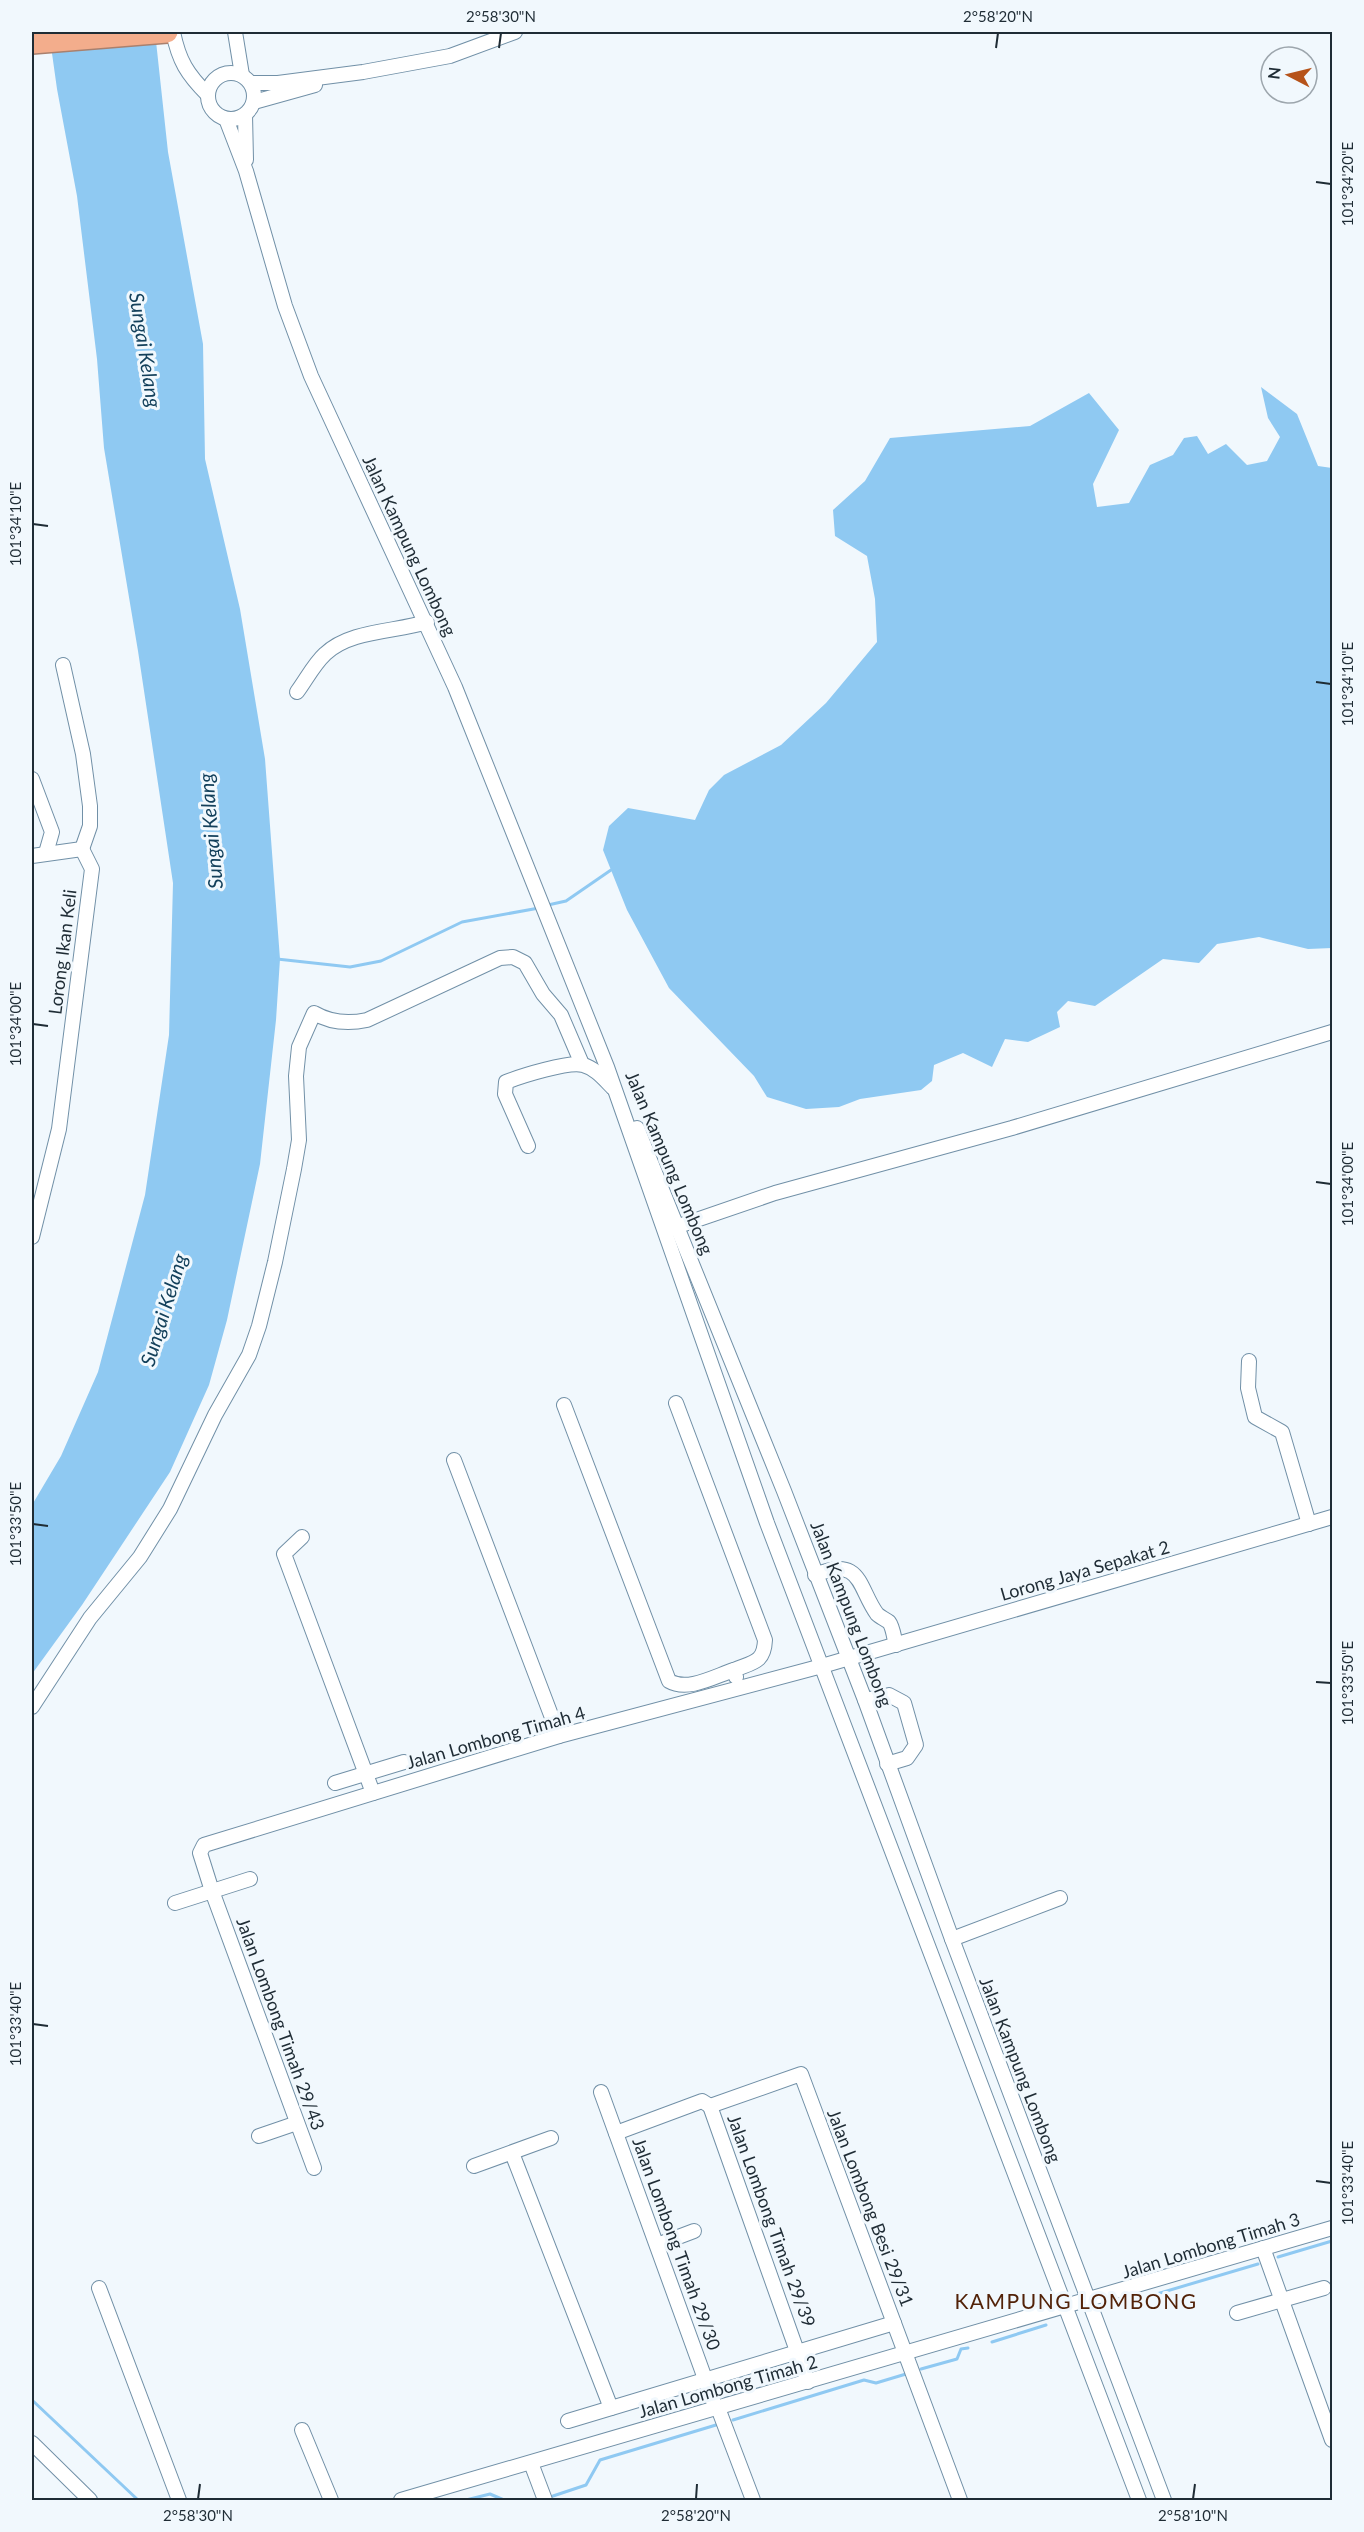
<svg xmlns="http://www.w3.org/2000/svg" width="1364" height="2532" viewBox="0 0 1364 2532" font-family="Lato,sans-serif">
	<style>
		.water { fill: #8fc9f2 }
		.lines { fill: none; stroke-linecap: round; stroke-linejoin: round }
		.stream { stroke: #8fc9f2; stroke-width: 3 }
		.minor-casing { stroke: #7190a7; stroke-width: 16 }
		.highway-casing { stroke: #a9806e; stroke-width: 24 }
		.minor { stroke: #fff; stroke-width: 14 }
		.highway { stroke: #f3ad8c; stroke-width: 21 }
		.ticks { fill: none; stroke: #1f2c35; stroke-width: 2 }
		.labels { text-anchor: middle; stroke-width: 6; stroke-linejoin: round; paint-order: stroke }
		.street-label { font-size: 18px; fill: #1f2c35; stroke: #f1f8fd }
		.water-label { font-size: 20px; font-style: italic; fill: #13405b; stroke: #f1f8fd }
		.quarter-label { font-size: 21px; letter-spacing: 1.5px; fill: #522208; stroke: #f1f8fd }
		.neatline { fill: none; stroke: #1f2c35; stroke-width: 2 }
		.ticks-label { font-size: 15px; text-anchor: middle; fill: #1f2c35 }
	</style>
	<rect width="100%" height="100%" fill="#f1f8fd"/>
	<!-- water -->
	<g class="water">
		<path d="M49,32H155L168,152L203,344L205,459L240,609L265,759L280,959L276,1020L260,1164L227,1320L209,1385L170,1472L82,1605L32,1674V1505L61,1456L98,1372L145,1195L169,1035L173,883L138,651L104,448L97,359L77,196L57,89Z"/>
		<path d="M1261,387L1297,414L1318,466L1332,468V948L1308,949L1259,937L1217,944L1199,963L1163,959L1095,1006L1068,1001L1057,1012L1060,1027L1028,1042L1005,1039L992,1067L963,1053L934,1065L932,1081L921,1090L860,1099L839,1107L806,1109L767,1097L754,1076L669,988L627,910L603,850L609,826L628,808L695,820L709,790L724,775L781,745L826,703L877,642L875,599L867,556L835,536L833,510L865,481L890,438L1030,426L1089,393L1119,430L1093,484L1097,507L1129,503L1150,465L1173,455L1184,438L1197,436L1208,454L1226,444L1247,465L1267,461L1280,437L1268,418Z"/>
	</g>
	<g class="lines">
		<!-- stream -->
		<g class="stream">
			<path d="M548,905L566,901L611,870"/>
			<path d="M277,959L350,967L381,961L462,922L539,908"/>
			<path d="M1278,2257L1332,2241"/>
			<path d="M1133,2301L1258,2264"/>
			<path d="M992,2342L1046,2325"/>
			<path d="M921,2369L957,2359L961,2349L968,2348"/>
			<path d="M32,2400L138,2500"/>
			<path d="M733,2420L864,2380L876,2383L906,2374"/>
			<path d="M553,2496L586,2485L600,2460L716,2425"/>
			<path d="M466,2500L490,2494L504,2500"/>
		</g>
		<defs>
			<g id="minor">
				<path d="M173,32C179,61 187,74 208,95"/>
				<path d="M235,32L242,75"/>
				<circle cx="231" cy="96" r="23"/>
				<path d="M251,83H278L363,72L450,56L515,32"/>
				<path d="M254,102L315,85"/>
				<path d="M245,115L246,160"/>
				<path d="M226,119L246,171L285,306L311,376L455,687L607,1067L767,1523L1139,2500"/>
				<path d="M63,665L83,754L90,806V826L82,849"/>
				<path d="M297,692C306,680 314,664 325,654C350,630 395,632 427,622"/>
				<path d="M32,779L52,832L46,853"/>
				<path d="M32,856L82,849"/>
				<path d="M637,1128L784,1491L865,1700L952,1939L1164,2500"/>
				<path d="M528,1146L505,1094L506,1082C521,1076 569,1061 583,1065C595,1068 604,1079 613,1088"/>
				<path d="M670,1229L775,1193L1012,1128L1332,1032"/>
				<path d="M32,1237L59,1129L92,869L82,849"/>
				<path d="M1249,1361L1248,1388L1255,1417L1282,1432L1309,1524"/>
				<path d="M676,1403L765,1640C764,1663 753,1662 734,1670L736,1677"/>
				<path d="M564,1405L669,1681C688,1692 715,1676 734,1670"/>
				<path d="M454,1460L559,1736"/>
				<path d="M302,1537L284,1554L373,1793"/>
				<path d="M815,1575C862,1555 858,1588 877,1614C880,1617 885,1619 889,1622C893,1627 894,1638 896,1645"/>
				<path d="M865,1700L889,1695L904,1703L916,1745L907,1758L887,1764"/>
				<path d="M32,1707L90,1618L140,1557L170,1509L215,1415L249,1355L259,1326L275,1262L294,1169L299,1140L296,1076L299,1047L314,1013C331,1023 348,1024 367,1020L500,958L513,957L525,963L543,994L561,1015L582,1064"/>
				<path d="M335,1783L404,1762"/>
				<path d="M175,1903L250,1879"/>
				<path d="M952,1939L1060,1898"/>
				<path d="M601,2092L716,2409"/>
				<path d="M710,2106L801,2074L960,2500"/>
				<path d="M710,2106L808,2382"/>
				<path d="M616,2133L702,2101L710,2106"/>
				<path d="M259,2136L297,2123"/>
				<path d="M512,2153L611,2408"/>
				<path d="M474,2166L551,2138"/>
				<path d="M314,2168L212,1891L200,1853L204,1845L559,1736L822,1666L1332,1517"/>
				<path d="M657,2245L694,2231"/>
				<path d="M1263,2248L1332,2440"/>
				<path d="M99,2288L179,2500"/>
				<path d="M1237,2313L1324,2288"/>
				<path d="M718,2408L753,2500"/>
				<path d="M568,2421L894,2323"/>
				<path d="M302,2430L331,2500"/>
				<path d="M32,2443L90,2500"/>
				<path d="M531,2463L545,2500"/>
				<path d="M401,2500L1332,2228"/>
			</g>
			<path id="highway" d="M32,43L167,32"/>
		</defs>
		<!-- minor casing -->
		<use href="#minor" class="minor-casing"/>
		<!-- highway casing -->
		<use href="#highway" class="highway-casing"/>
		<!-- minor -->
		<use href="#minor" class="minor"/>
		<!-- highway -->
		<use href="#highway" class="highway"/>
	</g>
	<!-- ticks -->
	<path class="ticks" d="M499,48L501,33M996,48L998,33M1316,182L1331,184M33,524L48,526M1316,682L1331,684M33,1024L48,1026M1316,1182L1331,1184M33,1524L48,1526M1316,1682L1331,1683M33,2024L48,2026M1316,2181L1331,2183M198,2499L200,2484M696,2499L697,2484M1193,2499L1195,2484"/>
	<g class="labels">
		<!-- street labels -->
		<g class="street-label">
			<text transform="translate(409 546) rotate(65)" y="6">Jalan Kampung Lombong</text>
			<text transform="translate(63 952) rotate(-83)" y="6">Lorong Ikan Keli</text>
			<text transform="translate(669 1163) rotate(67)" y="6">Jalan Kampung Lombong</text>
			<text transform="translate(1085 1571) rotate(-16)" y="6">Lorong Jaya Sepakat 2</text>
			<text transform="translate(851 1614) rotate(69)" y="6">Jalan Kampung Lombong</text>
			<text transform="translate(496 1738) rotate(-16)" y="6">Jalan Lombong Timah 4</text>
			<text transform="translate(280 2024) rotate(70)" y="6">Jalan Lombong Timah 29/43</text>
			<text transform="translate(1020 2070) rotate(69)" y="6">Jalan Kampung Lombong</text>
			<text transform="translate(870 2208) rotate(69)" y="6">Jalan Lombong Besi 29/31</text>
			<text transform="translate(771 2221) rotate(70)" y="6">Jalan Lombong Timah 29/39</text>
			<text transform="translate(676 2244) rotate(70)" y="6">Jalan Lombong Timah 29/30</text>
			<text transform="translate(1211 2246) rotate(-17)" y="6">Jalan Lombong Timah 3</text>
			<text transform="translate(728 2387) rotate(-16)" y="6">Jalan Lombong Timah 2</text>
		</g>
		<!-- water labels -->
		<g class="water-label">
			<text transform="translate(145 350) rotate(81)" y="7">Sungai Kelang</text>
			<text transform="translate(211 831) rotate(-95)" y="7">Sungai Kelang</text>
			<text transform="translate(164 1310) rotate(-73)" y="7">Sungai Kelang</text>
		</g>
		<!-- quarter labels -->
		<g class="quarter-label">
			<text x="1076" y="2309">KAMPUNG LOMBONG</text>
		</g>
	</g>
	<!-- border -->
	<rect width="1364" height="2532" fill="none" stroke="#f1f8fd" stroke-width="66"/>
	<!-- north arrow -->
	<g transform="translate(1289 75) rotate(277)"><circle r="28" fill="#f1f8fd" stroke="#9da6ad" stroke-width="1.5"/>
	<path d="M0-4.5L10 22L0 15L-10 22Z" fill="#b6531a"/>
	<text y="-9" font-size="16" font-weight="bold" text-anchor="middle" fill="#1f2c35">N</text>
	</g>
	<rect x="33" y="33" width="1298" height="2466" class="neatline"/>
	<g class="ticks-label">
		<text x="501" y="22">2°58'30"N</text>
		<text x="998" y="22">2°58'20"N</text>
		<text transform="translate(1348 184) rotate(-90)" y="5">101°34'20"E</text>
		<text transform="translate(16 524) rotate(-90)" y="5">101°34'10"E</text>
		<text transform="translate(1348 684) rotate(-90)" y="5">101°34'10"E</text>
		<text transform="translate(16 1024) rotate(-90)" y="5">101°34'00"E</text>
		<text transform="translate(1348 1184) rotate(-90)" y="5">101°34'00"E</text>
		<text transform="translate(16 1524) rotate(-90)" y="5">101°33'50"E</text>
		<text transform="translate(1348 1683) rotate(-90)" y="5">101°33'50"E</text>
		<text transform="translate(16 2024) rotate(-90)" y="5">101°33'40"E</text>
		<text transform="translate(1348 2183) rotate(-90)" y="5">101°33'40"E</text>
		<text x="198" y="2521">2°58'30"N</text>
		<text x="696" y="2521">2°58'20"N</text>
		<text x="1193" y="2521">2°58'10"N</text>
	</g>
</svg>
